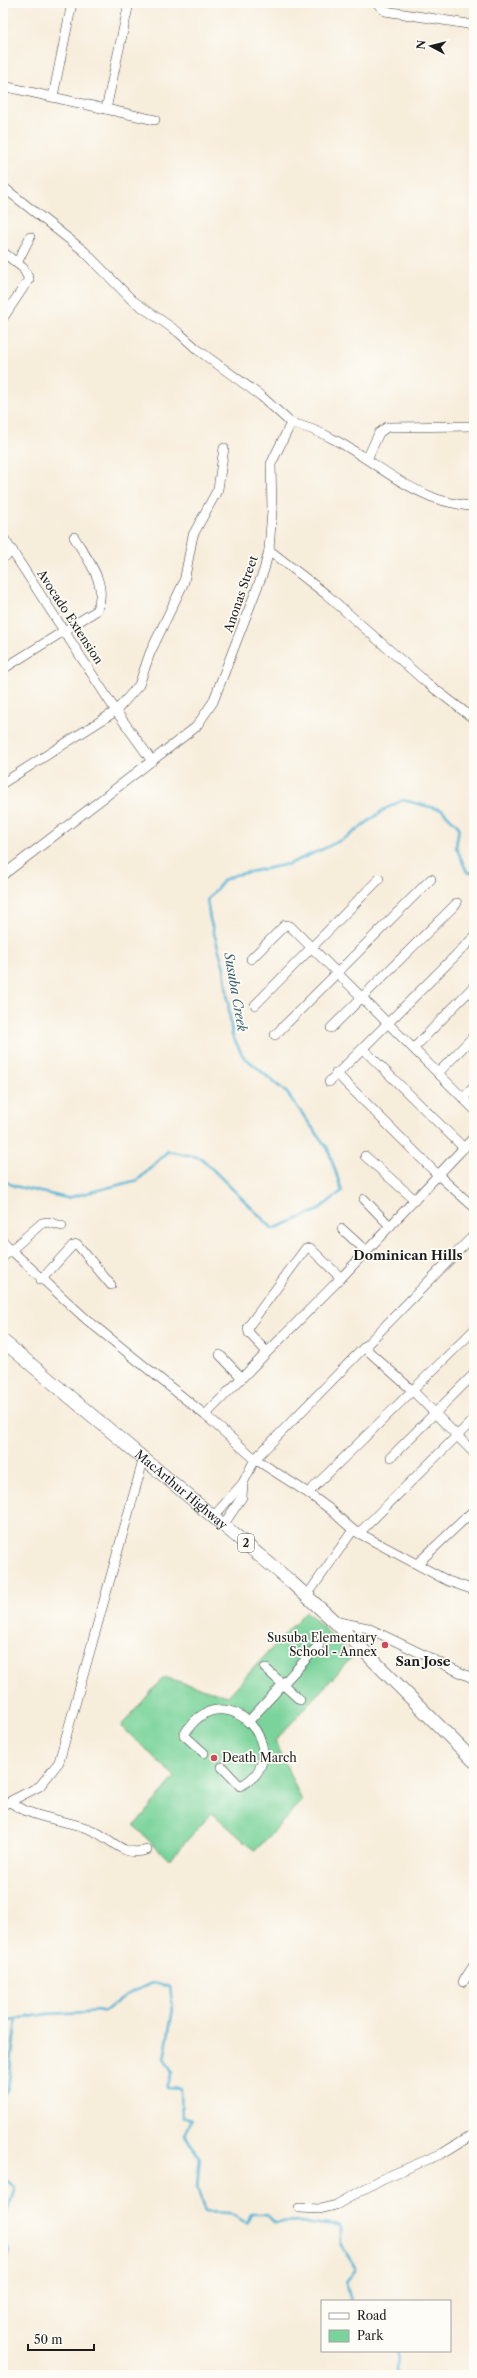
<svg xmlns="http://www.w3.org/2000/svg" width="477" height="2378" viewBox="0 0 477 2378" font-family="'Libre Caslon Text',serif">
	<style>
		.green { fill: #79d39a; stroke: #4a785b }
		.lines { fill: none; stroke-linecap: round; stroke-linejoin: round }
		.stream { stroke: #57b5d5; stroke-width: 2.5 }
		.minor-casing { stroke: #3d3b39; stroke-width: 10 }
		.highway-casing { stroke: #3d3b39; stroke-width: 14 }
		.minor { stroke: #fff; stroke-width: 9 }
		.highway { stroke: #fff; stroke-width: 13 }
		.poi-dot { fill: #d1495b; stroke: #fdfcf7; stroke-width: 1.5 }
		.labels { text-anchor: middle; stroke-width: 3.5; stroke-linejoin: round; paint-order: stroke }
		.shield { fill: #fdfcf7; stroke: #605f5e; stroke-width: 1 }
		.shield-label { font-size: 11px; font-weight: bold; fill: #1c1c1c }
		.street-label { font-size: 12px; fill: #1c1c1c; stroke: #fdfcf7 }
		.poi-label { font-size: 12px; fill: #1c1c1c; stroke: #fdfcf7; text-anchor: end }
		.water-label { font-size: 13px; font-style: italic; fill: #37616f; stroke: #fdfcf7 }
		.neighbourhood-label { font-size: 13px; font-weight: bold; fill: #1c1c1c; stroke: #fdfcf7 }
	</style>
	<rect width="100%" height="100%" fill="#fdfcf7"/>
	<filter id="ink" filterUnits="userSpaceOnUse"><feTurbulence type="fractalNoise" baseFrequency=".025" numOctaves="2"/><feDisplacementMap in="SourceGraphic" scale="8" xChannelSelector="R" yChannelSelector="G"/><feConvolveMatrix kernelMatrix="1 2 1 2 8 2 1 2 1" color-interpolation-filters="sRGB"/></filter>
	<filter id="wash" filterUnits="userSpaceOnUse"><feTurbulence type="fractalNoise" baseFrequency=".012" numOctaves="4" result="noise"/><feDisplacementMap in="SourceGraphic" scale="16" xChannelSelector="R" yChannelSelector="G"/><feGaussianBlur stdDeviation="0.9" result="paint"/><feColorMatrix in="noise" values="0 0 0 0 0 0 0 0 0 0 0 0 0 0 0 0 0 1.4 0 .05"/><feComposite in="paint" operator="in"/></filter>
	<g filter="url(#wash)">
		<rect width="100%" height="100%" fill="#f7eddb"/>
		<!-- green -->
		<path class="green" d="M306,1611L353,1656L275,1741L302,1801L255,1851L212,1813L169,1860L134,1826L175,1777L121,1726L164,1677L228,1696Z"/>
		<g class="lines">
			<!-- stream -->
			<g class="stream">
				<path d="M3,1180L14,1186L67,1198L138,1180L168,1151L201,1158L273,1229L317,1211L342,1191L328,1149L287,1093L243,1056L232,1035L224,968L210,919L207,900L224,880L235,875L289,864L323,849L349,836L385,809L403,800L442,810L459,827L456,847L467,872L474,873"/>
				<path d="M3,2021L47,2014L105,2011L126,1995L152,1983L170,1987L173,2009L164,2059L172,2071L167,2088L181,2089L182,2117L192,2120L184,2135L200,2156L197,2187L205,2212L229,2213L247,2223L251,2214H266L275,2223L300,2222L340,2226V2243L356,2269L346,2283L351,2301"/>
				<path d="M3,2097L8,2089L16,2020"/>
				<path d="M3,2179L15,2188L3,2224"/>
				<path d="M3,2230L9,2252L3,2269"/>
				<path d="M396,2375L399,2358L397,2351"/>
			</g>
		</g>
	</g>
	<g filter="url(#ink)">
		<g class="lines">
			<defs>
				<g id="minor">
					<path d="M377,3L385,11L474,25"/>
					<path d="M3,86L155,120"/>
					<path d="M53,96L72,3"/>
					<path d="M106,109L129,3"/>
					<path d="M3,187L84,251L132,300L178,332L198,350L261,396L291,423"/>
					<path d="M3,252L23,268L29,279L3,318"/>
					<path d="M17,263L30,237"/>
					<path d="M367,459L379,433L387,427L474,426"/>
					<path d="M3,537L116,711L152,761"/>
					<path d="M269,550L327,595L427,683L474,719"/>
					<path d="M3,558L13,551"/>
					<path d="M3,669L96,611C110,585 87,559 74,537"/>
					<path d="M3,783L116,711L139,685L150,653L184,582L193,535L218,489L224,448"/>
					<path d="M3,875L196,727L213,702L264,570L269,550L272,510L271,464L291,423C348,436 381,477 432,497C445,503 460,504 474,507"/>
					<path d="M251,959L285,925L290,926L474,1109"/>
					<path d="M255,1005L379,879"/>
					<path d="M331,1028L457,903"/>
					<path d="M275,1035L431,879"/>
					<path d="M414,1048L474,986"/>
					<path d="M363,1049L464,1148"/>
					<path d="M336,1073L439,1176L474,1207"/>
					<path d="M438,1073L474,1036"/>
					<path d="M329,1082L474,937"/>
					<path d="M463,1098L474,1087"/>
					<path d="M365,1156L415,1200"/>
					<path d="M364,1199L390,1226"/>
					<path d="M62,1226L48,1222L42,1223L11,1250L86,1319L205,1415L255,1459L308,1493L331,1510L353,1530L448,1581L474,1590"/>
					<path d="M342,1229L366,1251"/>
					<path d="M3,1241L11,1250L3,1257"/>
					<path d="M41,1280L73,1245L77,1244L111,1285"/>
					<path d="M365,1348L414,1392L474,1453"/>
					<path d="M267,1352L249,1333L248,1327L306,1248H310L341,1278"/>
					<path d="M220,1355L242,1378"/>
					<path d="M205,1415L341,1278L474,1137"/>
					<path d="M391,1457L474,1374"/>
					<path d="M308,1493L474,1330"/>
					<path d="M214,1516L243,1483L255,1459L474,1235"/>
					<path d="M224,1524L242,1497L243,1483"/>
					<path d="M359,1533L474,1419"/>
					<path d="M417,1564L474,1510"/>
					<path d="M306,1597L353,1530"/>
					<path d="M334,1621L368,1628L474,1679"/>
					<path d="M265,1668L300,1700"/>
					<path d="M248,1722L319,1645"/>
					<path d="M204,1753L184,1735C225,1666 301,1757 240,1786L222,1767"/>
					<path d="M10,1802C33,1819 63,1819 89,1829C112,1837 120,1858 147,1850"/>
					<path d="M3,1805L40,1786L59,1762L143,1461"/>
					<path d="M463,1982L474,1965"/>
					<path d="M474,2106V2121"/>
					<path d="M299,2208L320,2209L336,2205L382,2179L443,2153L472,2135L474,2131"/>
				</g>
				<g id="highway">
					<path id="s1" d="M3,1341L290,1581L334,1621L474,1761"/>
				</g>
			</defs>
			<!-- minor casing -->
			<use href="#minor" class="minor-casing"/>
			<!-- highway casing -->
			<use href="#highway" class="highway-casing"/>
			<!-- minor -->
			<use href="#minor" class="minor"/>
			<!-- highway -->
			<use href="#highway" class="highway"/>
		</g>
	</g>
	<!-- markers -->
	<g class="poi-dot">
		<circle cx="385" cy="1645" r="4"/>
		<circle cx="214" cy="1758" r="4"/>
	</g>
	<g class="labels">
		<!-- shield labels -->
		<rect class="shield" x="238" y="1534" width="16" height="18" rx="3"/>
		<g class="shield-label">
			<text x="246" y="1547">2</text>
		</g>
		<!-- street labels -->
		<g class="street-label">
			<text transform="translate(241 594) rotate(-71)" y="4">Anonas Street</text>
			<text transform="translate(70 617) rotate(57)" y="4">Avocado Extension</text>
			<text dy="4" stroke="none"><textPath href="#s1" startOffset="232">MacArthur Highway</textPath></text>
		</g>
		<!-- poi labels -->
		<g class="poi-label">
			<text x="377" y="1642">Susuba Elementary<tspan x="377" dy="14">School - Annex</tspan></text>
			<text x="222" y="1762" text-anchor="start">Death March</text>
		</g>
		<!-- water labels -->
		<g class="water-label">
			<text transform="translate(236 992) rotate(80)" y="5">Susuba Creek</text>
		</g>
		<!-- neighbourhood labels -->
		<g class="neighbourhood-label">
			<text x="408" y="1260">Dominican Hills</text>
			<text x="423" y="1666">San Jose</text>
		</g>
	</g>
	<!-- margin -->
	<rect width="477" height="2378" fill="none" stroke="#fdfcf7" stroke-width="16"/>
	<!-- legend -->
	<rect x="321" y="2300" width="130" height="52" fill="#fdfcf7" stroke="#a3a29f"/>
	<rect x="329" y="2313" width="20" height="6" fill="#ffffff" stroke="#a3a29f"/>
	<text x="357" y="2320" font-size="12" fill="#1c1c1c">Road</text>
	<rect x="329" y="2330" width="20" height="12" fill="#79d39a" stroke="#a3a29f"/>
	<text x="357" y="2340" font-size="12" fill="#1c1c1c">Park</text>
	<!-- north arrow -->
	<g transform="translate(431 46) rotate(277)" stroke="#fdfcf7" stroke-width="3" paint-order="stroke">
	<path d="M0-3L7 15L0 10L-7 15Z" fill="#1c1c1c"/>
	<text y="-6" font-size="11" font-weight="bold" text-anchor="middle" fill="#1c1c1c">N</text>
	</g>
	<!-- scale -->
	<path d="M28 2344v6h66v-6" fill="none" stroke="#1c1c1c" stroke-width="2"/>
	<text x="34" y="2344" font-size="12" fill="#1c1c1c" stroke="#fdfcf7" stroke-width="3" paint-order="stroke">50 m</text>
</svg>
